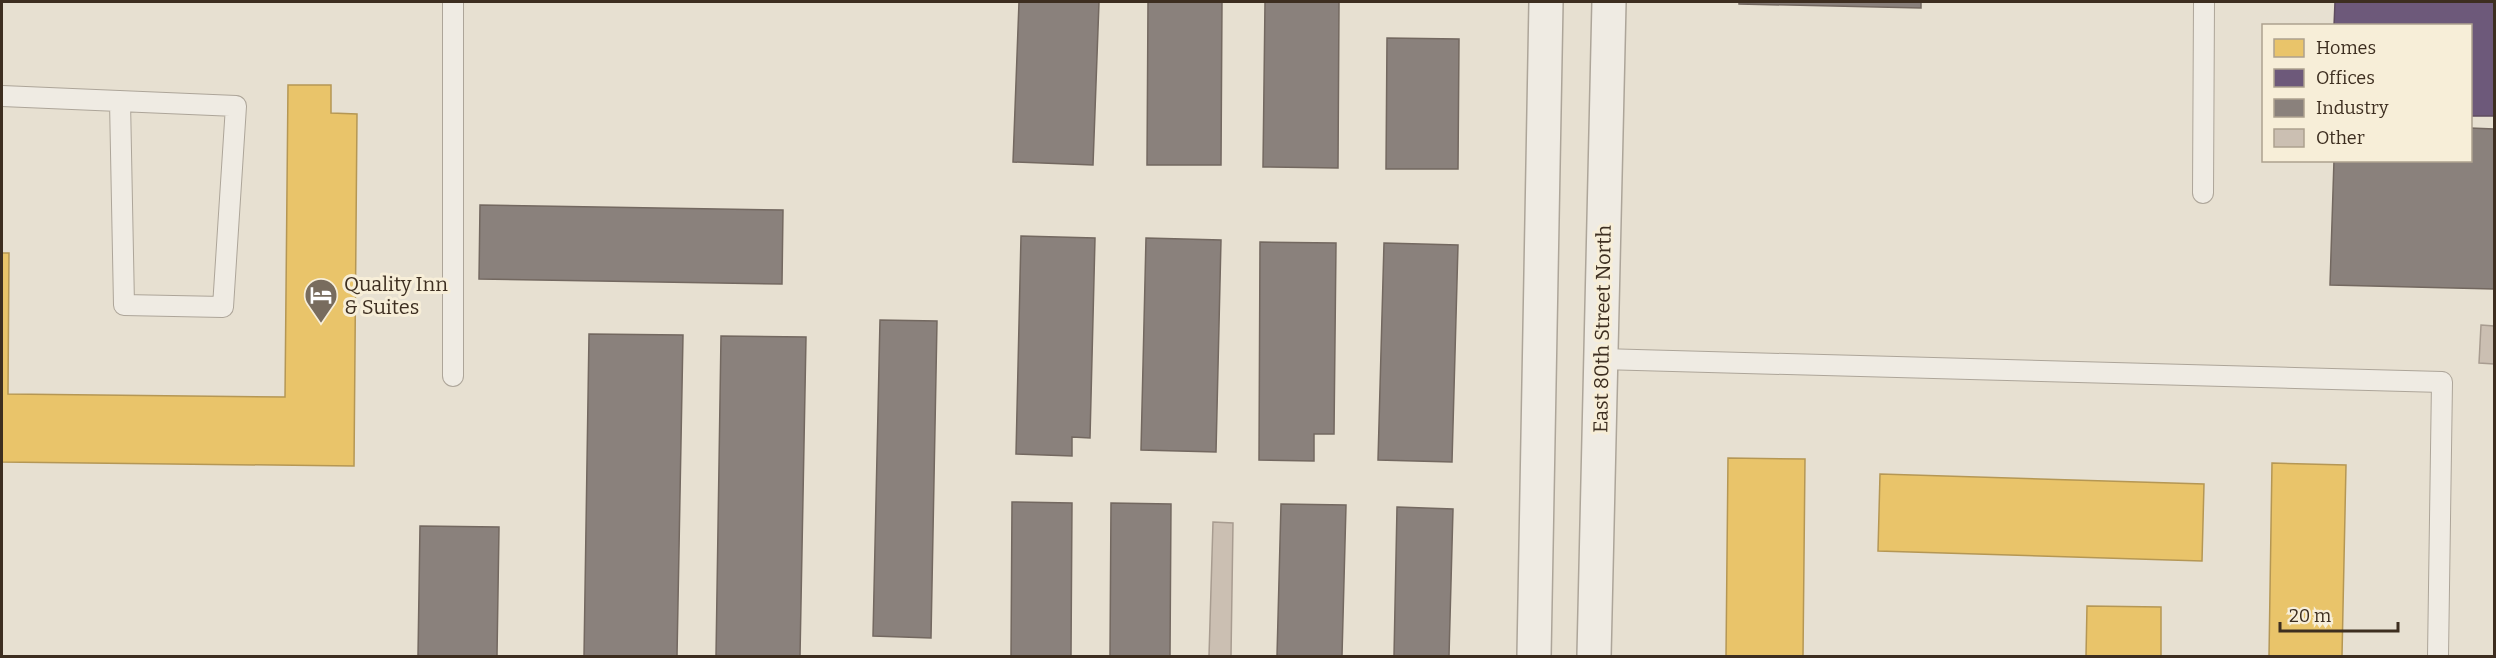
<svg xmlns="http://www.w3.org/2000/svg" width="2496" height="658" font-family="Bitter,serif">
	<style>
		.homes { fill: #e9c46a; stroke: #b59754; stroke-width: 1.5 }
		.offices { fill: #6d597a; stroke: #5f4c5f; stroke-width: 1.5 }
		.industry { fill: #8a817c; stroke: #736860; stroke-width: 1.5 }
		.building { fill: #cbbfb2; stroke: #a89c90; stroke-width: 1.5 }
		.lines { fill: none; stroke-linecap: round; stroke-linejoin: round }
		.service-casing { stroke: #ada599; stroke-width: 22 }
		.minor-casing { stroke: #ada599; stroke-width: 36 }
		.service { stroke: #efebe3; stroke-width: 20 }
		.minor { stroke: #efebe3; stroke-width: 33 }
		.labels { text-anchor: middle; stroke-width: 6; stroke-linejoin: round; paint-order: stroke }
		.poi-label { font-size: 20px; fill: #3d2e20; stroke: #f7eed8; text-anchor: start }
		.street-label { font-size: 20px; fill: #3d2e20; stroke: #f7eed8 }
	</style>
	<rect width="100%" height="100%" fill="#e7e0d1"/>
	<path class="homes" d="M288,85H331V113L357,114L354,466L2,462V253H9L8,394L285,397Z
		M1728,458L1805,459L1803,656H1726Z
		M2272,463L2346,465L2342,656H2269Z
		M1880,474L2204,484L2202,561L1878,551Z
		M2087,606L2161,607V656H2086Z"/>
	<path class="offices" d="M2335,2H2494V116H2470V26H2334Z"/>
	<path class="industry" d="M1019,2H1099L1093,165L1013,162Z
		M1148,2H1222L1221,165H1147Z
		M1265,2H1339L1338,168L1263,167Z
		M1739,2H1921V8L1739,4Z
		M1387,38L1459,39L1458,169H1386Z
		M2470,128L2494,129V289L2330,285L2334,160H2470Z
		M480,205L783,210L782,284L479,279Z
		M1021,236L1095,238L1090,438L1072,437V456L1016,454Z
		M1146,238L1221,240L1216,452L1141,450Z
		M1260,242L1336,243L1334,434H1314V461L1259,460Z
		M1384,243L1458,245L1452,462L1378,460Z
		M880,320L937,321L931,638L873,636Z
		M589,334L683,335L677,656H584Z
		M721,336L806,337L800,656H716Z
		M1012,502L1072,503L1071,656H1011Z
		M1111,503L1171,504L1170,656H1110Z
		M1281,504L1346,505L1342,656H1277Z
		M1397,507L1453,509L1449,656H1394Z
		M420,526L499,527L497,656H418Z"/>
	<path class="building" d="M2481,325L2494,326V364L2479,363Z
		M1213,522L1233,523L1231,656H1209Z"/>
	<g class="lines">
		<g class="service-casing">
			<path id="service" d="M453,2V376
				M2,96L236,106L223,307L124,305L120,101
				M2203,193L2204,2
				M1601,359L2442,382L2438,656"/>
		</g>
		<g class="minor-casing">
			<path id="minor" d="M1534,656L1546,2
				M1594,656L1609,2"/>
		</g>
		<use href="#service" class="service"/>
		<use href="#minor" class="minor"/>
	</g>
	<defs>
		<g id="hotel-pin" transform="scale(1.725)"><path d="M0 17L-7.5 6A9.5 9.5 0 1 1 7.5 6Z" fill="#786c5e" stroke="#f7eed8"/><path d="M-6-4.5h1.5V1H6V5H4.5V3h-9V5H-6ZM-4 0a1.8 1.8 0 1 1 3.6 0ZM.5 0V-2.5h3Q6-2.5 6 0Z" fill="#fff"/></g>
	</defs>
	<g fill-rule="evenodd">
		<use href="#hotel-pin" x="321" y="295"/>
	</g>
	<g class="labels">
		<g class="poi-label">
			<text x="344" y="291">Quality Inn<tspan x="344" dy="23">&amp; Suites</tspan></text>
		</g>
		<g class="street-label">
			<text transform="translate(1602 329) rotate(-89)" y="7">East 80th Street North</text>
		</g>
	</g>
	<rect width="2496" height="658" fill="none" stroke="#3d2e20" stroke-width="6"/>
	<rect x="2262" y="24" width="210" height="138" fill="#f7eed8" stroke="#ada18e" stroke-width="1.5"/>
	<rect x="2274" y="39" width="30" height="18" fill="#e9c46a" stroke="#ada18e" stroke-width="1.5"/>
	<text x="2316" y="54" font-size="18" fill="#3d2e20">Homes</text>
	<rect x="2274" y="69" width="30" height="18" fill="#6d597a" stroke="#ada18e" stroke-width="1.5"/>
	<text x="2316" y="84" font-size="18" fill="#3d2e20">Offices</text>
	<rect x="2274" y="99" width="30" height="18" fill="#8a817c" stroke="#ada18e" stroke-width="1.5"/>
	<text x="2316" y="114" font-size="18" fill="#3d2e20">Industry</text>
	<rect x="2274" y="129" width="30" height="18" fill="#cbbfb2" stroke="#ada18e" stroke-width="1.5"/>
	<text x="2316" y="144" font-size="18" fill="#3d2e20">Other</text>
	<path d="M2280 622v9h118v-9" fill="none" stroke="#3d2e20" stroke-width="3"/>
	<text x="2289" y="622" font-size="18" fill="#3d2e20" stroke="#f7eed8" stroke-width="4.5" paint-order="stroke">20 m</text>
</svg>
